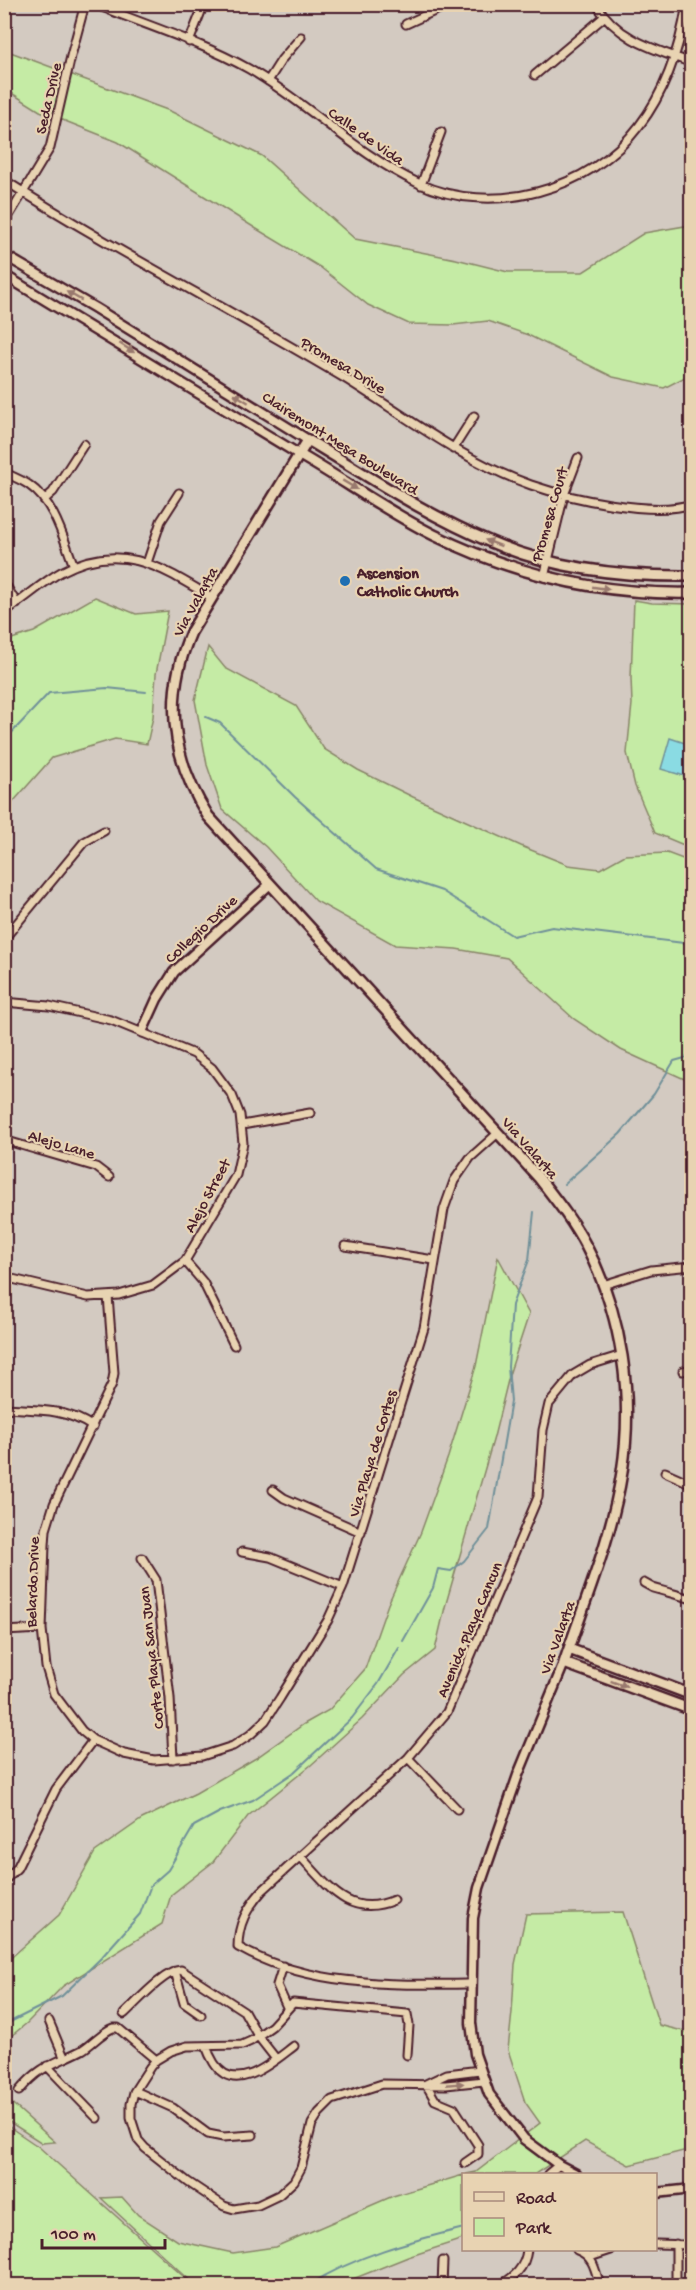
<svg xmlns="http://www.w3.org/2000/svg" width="696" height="2290" font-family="'Gochi Hand',sans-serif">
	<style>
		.green { fill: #c5eba5; stroke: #888568; stroke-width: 1.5 }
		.water { fill: #8adbe3; stroke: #709099; stroke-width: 1.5 }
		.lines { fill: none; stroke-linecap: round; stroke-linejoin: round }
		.stream { stroke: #709099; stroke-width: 2 }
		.minor-casing { stroke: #4a1f2b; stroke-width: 11 }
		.tertiary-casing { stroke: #4a1f2b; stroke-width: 13 }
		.secondary-casing { stroke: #4a1f2b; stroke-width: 14 }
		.minor { stroke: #e8d3b2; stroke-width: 7 }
		.tertiary { stroke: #e8d3b2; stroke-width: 8 }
		.secondary { stroke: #e8d3b2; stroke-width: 9 }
		.oneway { fill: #99796e }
		.poi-dot { fill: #1f6fb2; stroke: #e8d3b2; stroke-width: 2 }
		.labels { text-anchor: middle; stroke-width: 4.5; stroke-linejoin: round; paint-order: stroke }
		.street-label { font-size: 16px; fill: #4a1f2b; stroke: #e8d3b2 }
		.poi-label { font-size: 16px; font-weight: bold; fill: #4a1f2b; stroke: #e8d3b2; text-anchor: start }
	</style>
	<rect width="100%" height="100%" fill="#d3cac1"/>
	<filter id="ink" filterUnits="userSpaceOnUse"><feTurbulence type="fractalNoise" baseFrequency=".0167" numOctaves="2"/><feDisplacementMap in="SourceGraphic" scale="12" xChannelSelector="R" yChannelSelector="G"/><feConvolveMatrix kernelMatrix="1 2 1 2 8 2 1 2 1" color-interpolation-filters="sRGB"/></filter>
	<g filter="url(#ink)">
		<path class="green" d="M5,50L170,111L262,156L355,239L456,259L508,272H583L644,233L691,225V374L664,388L613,377L528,335L488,321L453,325L409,324L368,305L320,267L255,228L118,142L40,111L5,89Z
			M95,597L136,614L168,611L156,674L153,717L147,744L115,739L52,758L5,811V641L34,632Z
			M634,600L652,603L691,604V848L655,833L635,786L627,753L632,704L631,678Z
			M208,647L225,668L296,706L324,749L358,770L413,797L521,846L568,865L600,869L625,855L667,853L691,862V1082L621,1050L574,1019L507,958L456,949L395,945L316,901L266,847L222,809L207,765L195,700Z
			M498,1257L529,1314L510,1372L494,1437L445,1607L435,1650L404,1675L362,1719L311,1765L248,1816L213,1862L171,1895L162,1924L63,1986L27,2023L5,2041V1963L59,1915L95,1852L142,1819L196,1793L256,1758L304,1724L329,1710L365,1669L388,1604L421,1532L448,1457L476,1366Z
			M623,1912L659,2025L691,2033V2149L629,2165L585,2141L535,2174H466L476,2172L540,2123L525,2102L508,2050L512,2012L515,1964L526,1914Z
			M5,2097L55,2142L42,2143L5,2119Z
			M5,2124L39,2147L193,2285H5Z
			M463,2175V2239L408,2257L338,2285H195L101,2198L122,2197L138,2215L178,2241L233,2253L275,2247L393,2196Z"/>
		<path class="water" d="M670,738L691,745V767L688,777L661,769Z"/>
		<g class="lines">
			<path class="stream" d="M206,717L220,723L295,797L376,869L442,891L513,936L552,927L692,944
				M4,741L49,693L107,688L146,692
				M564,1184L620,1134L654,1094L674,1061L692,1056
				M403,1641L433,1588L438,1569L451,1571L464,1561L489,1529L511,1401L508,1367L512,1305L529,1260L534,1212
				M4,2028L12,2021L62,1996L101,1958L140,1914L151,1885L168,1870L194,1826L220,1812L253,1800L293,1773L352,1718L378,1684L399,1648
				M307,2286C357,2255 407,2242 464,2228"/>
			<g class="minor-casing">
				<path id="minor" d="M94,4C146,25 201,42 249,69C308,103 356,154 418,183C492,218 591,190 639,126C666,91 680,47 687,4
					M596,4C618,40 654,49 692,63
					M406,24L450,4
					M189,42L204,4
					M535,75L604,17
					M268,81L282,59L301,37
					M4,180C115,251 233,311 346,379C407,417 463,461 531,485C569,498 653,517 692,504
					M421,185L441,132
					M4,224L50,148L71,56L85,4
					M453,449L474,416
					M4,472C13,477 22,480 29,485C55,503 63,538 74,566
					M44,500L53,492L84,444
					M147,563L161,521L179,493
					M544,577L564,495L578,458
					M4,582L17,604
					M4,612C24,600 41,583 61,572C120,540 161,567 211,597
					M4,939L84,842L104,831
					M4,1002L49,1006L111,1020L194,1054L212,1068L232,1095L240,1115L243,1143L236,1175L185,1261L153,1285L119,1295L88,1297L4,1277
					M242,1125L310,1113
					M4,1140L96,1167L109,1177
					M345,1246L434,1260
					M185,1261L203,1282L234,1345
					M603,1285L651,1270L692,1266
					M108,1296L114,1373L112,1384L54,1504L46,1530L45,1545L42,1629L46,1667L54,1694L82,1731L93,1740L124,1754L154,1760L202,1756L233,1746L250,1735L265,1721L280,1698L328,1620L343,1587L424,1328L444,1209L454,1181L470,1158L498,1133
					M683,1371L692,1369
					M4,1408C37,1410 65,1408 93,1427
					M665,1472L692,1484
					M273,1490L284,1498L361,1532
					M242,1552L270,1557L343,1587
					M142,1558L156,1580L170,1698L173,1759
					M644,1583L653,1588L692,1599
					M4,1631L42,1629
					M408,1758L457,1809
					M300,1856C328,1886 349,1919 394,1900
					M4,1881L17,1868L56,1789L93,1740
					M283,1966L277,1985L287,2007
					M175,1971L184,2003L201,2015
					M471,1984C392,1985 308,1987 238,1947C238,1924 247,1908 262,1891L408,1758L447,1712L538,1497L543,1430L549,1404L573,1375L590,1365L622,1355
					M124,2014C137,2002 164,1971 181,1970L244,2011L258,2036L276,2059
					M49,2021L64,2057
					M206,2046C208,2052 211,2058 214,2063C235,2097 274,2061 294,2046
					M407,2055L409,2025L407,2014L293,2003L272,2026L251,2041L242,2045L187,2046L171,2051L156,2060L150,2067L134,2092L131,2104V2118L138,2140L145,2148L188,2182L224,2206L234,2209L258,2205L279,2195L294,2181L301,2168L312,2124L319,2113L332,2100L382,2084L446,2085L484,2081
					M47,2066L97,2118
					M426,2084L435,2100L454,2108L478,2145V2154L465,2163
					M426,2084L447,2074L480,2070
					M19,2091C42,2064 53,2065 82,2050C92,2044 102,2032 113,2028H118L156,2060
					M135,2091L173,2108L208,2134L223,2137L253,2135
					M548,2174L559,2165
					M656,2244L692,2245
					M676,2244V2286
					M577,2250C594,2256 595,2270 600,2286
					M590,2257L611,2250
					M442,2286L443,2261
					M498,2286C514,2278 525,2268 527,2250"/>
			</g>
			<g class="tertiary-casing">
				<path id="tertiary" d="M4,255L95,308L308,440
					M4,275L300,455
					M142,1032L157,999L174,972L270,884
					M564,1663L518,1775L479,1888L473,1918L471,2023L475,2054L489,2094L524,2139L559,2165L576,2174
					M656,2193L692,2189"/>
			</g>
			<g class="secondary-casing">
				<path id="secondary" d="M300,455C345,481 388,512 434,535C515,575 602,595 692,593
					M692,576C625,577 553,569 491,542C426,515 368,476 308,440L191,632C163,697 171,757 208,816L539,1178C556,1200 573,1221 586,1246C622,1314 634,1396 622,1472C612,1537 585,1601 564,1663L692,1710
					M569,1649L692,1695"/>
			</g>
			<use href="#minor" class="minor"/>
			<use href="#tertiary" class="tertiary"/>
			<use href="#secondary" class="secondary"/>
		</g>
		<defs><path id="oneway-solid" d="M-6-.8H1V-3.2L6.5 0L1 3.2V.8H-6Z" transform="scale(1.5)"/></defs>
		<g class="oneway">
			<use href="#oneway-solid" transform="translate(74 296) rotate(-150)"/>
			<use href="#oneway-solid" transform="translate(127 348) rotate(32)"/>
			<use href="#oneway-solid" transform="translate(241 398) rotate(-148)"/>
			<use href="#oneway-solid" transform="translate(350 485) rotate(31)"/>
			<use href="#oneway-solid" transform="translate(493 543) rotate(-159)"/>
			<use href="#oneway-solid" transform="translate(601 588) rotate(8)"/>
			<use href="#oneway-solid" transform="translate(619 1684) rotate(20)"/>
			<use href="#oneway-solid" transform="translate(455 2084) rotate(-5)"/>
		</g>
	</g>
	<circle class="poi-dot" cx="345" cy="581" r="6"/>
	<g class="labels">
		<g class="street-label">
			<text transform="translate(47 98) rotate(-77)" y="6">Seda Drive</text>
			<text transform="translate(367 135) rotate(35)" y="6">Calle de Vida</text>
			<text transform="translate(344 364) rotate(31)" y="6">Promesa Drive</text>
			<text transform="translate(341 442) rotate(32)" y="6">Clairemont Mesa Boulevard</text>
			<text transform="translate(548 514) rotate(-74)" y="6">Promesa Court</text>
			<text transform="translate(194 601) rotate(-61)" y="6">Via Valarta</text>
			<text transform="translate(200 928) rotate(-43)" y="6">Collegio Drive</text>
			<text transform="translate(62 1143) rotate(17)" y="6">Alejo Lane</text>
			<text transform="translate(531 1147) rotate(49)" y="6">Via Valarta</text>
			<text transform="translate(206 1195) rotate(-62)" y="6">Alejo Street</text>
			<text transform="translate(371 1453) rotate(-73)" y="6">Via Playa de Cortes</text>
			<text transform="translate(31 1582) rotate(-88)" y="6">Belardo Drive</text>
			<text transform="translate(468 1629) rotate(-67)" y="6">Avenida Playa Cancun</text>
			<text transform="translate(556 1637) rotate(-70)" y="6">Via Valarta</text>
			<text transform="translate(150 1658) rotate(-96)" y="6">Corte Playa San Juan</text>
		</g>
		<g class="poi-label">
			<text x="357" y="578">Ascension<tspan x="357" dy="18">Catholic Church</tspan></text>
		</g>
	</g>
	<rect width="696" height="2290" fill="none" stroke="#e8d3b2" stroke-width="24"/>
	<rect x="12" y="12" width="672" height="2266" fill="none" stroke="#4a1f2b" stroke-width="2" filter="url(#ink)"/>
	<rect x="462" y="2173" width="195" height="78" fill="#e8d3b2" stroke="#a98b7c" stroke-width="1.5"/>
	<rect x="474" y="2192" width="30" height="9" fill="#e8d3b2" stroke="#a98b7c" stroke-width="1.5"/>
	<text x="516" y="2203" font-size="18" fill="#4a1f2b">Road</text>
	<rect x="474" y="2218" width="30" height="18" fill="#c5eba5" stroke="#a98b7c" stroke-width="1.5"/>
	<text x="516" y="2233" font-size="18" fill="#4a1f2b">Park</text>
	<path d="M42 2239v9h123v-9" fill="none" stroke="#4a1f2b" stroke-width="3"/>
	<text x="51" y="2239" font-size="18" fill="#4a1f2b" stroke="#e8d3b2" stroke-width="4.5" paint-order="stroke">100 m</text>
</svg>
